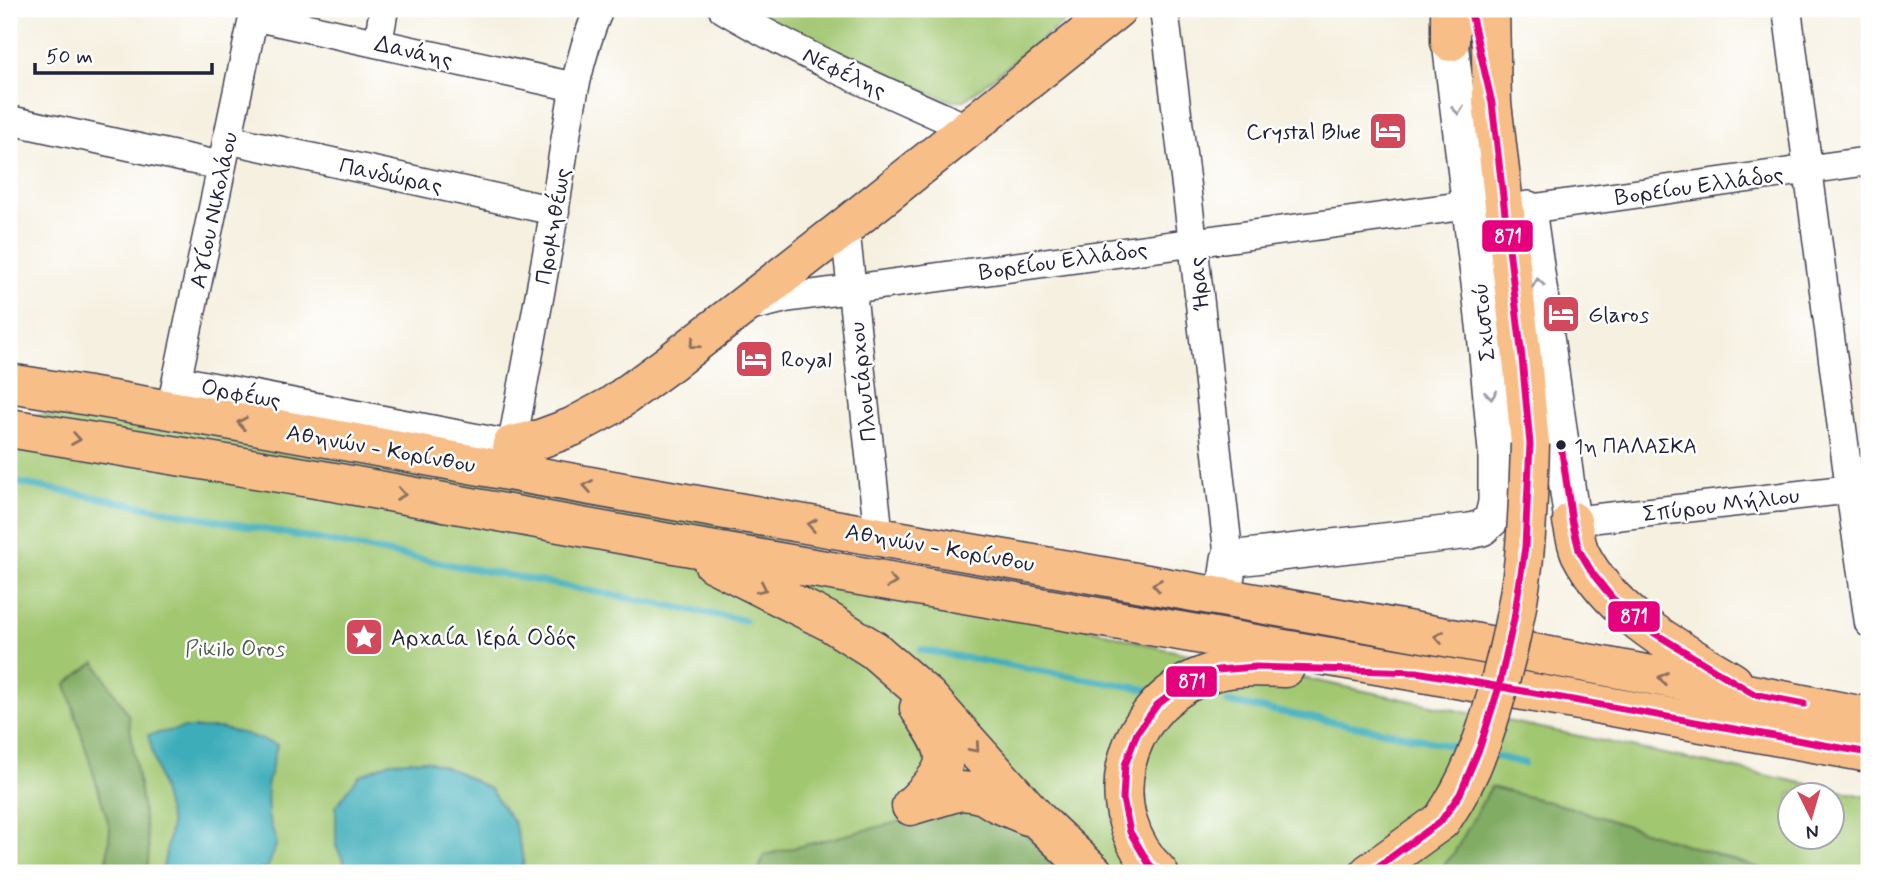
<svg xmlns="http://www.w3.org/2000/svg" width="1878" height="882" font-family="Mynerve,sans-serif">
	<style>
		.green { fill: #a2c771; stroke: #627456; stroke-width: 2; fill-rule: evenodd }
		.forest { fill: #81ac63; stroke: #52674f; stroke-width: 2 }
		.water { fill: #3dadb9; stroke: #30687a; stroke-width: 2 }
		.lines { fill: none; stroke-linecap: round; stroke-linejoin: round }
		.stream { stroke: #3dadb9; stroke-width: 7 }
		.minor-casing { stroke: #424154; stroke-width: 31 }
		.tertiary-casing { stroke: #424154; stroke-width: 38 }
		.primary-casing { stroke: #424154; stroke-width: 41 }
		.trunk-casing { stroke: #424154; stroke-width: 41 }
		.minor { stroke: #fff; stroke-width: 28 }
		.tertiary { stroke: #fff; stroke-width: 35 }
		.primary { stroke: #f7be88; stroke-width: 38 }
		.trunk { stroke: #f7be88; stroke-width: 38 }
		.primary-bridge-casing { stroke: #424154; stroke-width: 41; stroke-linecap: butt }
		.primary-bridge { stroke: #f7be88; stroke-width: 38 }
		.bus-1-casing { stroke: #fff; stroke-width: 12 }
		.bus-1 { stroke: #e5007d; stroke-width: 7 }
		.oneway { stroke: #9c9ca7 }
		.oneway2 { stroke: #8c7062 }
		.bus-dot { fill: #22223b; stroke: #fff; stroke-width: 2.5 }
		.labels { text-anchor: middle; stroke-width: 5; stroke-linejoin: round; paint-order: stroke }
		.bus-label { font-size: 21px; fill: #22223b; stroke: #fff; text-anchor: start }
		.street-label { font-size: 23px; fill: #22223b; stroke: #fff }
		.poi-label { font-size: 23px; fill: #22223b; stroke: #fff; text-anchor: start }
		.park-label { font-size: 23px; fill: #4f5c4e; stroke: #fff }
		.line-badge { stroke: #fff; stroke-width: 2.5 }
		.badge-label { font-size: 19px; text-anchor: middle; font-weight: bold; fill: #fff }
	</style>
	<rect width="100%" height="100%" fill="#fff"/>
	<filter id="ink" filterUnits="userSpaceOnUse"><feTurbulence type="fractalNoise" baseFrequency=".0143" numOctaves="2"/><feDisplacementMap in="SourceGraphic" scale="14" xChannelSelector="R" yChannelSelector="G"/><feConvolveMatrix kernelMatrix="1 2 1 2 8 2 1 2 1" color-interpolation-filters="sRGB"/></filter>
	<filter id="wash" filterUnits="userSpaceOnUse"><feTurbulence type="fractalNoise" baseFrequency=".00686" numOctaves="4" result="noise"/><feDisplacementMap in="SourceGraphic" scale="28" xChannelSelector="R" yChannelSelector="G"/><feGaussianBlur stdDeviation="1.57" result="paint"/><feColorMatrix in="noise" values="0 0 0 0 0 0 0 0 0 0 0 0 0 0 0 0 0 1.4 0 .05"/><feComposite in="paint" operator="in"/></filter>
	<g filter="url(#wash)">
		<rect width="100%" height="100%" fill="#f5f0e0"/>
		<path class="green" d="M749,9H1080L965,100L952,101L890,77Z
			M9,414L361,427L1160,648L1869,797V873H9ZM1790,794H1832V836H1790Z"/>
		<path class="forest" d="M95,662L128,714L149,850L147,873H106L110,828L66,684Z
			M1491,787L1572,808L1774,873H1436L1453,855Z
			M979,802L1020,829L1064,873H758L764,855Z"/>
		<path class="water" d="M184,728H220L245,734L277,745L267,786L268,816L277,843L268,867L248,873H162L171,825L148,735Z
			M425,760L458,772L490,789L514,823L524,861L520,873H350L336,846V806L359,776L390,762Z"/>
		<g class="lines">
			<path class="stream" d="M9,481L744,620
				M921,650L1150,690
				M1227,702L1408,736L1467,750
				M1489,755L1524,763"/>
		</g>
	</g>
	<g filter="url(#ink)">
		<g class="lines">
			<g class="minor-casing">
				<path id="minor" d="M723,9C801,55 886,92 969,129
					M1164,9L1193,242L1229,559
					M1787,9L1850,489L1869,623
					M253,16L575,87
					M378,43L384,9
					M9,120L222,166
					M227,139L555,211
					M1528,209L1869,161
					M845,227L879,537
					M749,307L786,298L851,289L1470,205
					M177,380L512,445C526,366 542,287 555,207C566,141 572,71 599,9
					M173,398L255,9
					M1572,521L1869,487"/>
			</g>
			<g class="tertiary-casing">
				<path id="tertiary" d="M1528,209L1572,521
					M1224,597L1229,559L1470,531L1482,528L1492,519L1496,503V451L1485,333L1450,42"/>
			</g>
			<g class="primary-casing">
				<path id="primary" d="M1490,9L1492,103L1522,358L1530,444
					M1450,42V9
					M512,445L540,439L572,427L611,406L670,363L845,227L1117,9
					M874,650L927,696L1038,820L1094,873
					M913,805L960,791L972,792L984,795L997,803L1028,816
					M911,806C954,765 953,757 919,708"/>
			</g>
			<g class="trunk-casing">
				<path id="trunk" d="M9,383C218,416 427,457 635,494C1047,567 1459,636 1869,717
					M9,428L334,482L680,545L1417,672L1869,753
					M1572,521C1574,531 1576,543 1580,553C1611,614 1676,648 1733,682
					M713,563L828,621L874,650
					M1159,873C1096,812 1121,710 1200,677C1227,665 1256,667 1285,668
					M1369,873L1441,821"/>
			</g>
			<use href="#minor" class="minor"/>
			<use href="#tertiary" class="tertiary"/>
			<use href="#primary" class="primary"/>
			<use href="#trunk" class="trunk"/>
			<g class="primary-bridge-casing">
				<path id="primary-bridge" d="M1444,817C1477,769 1492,714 1506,658C1515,621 1522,584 1525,546C1528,513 1529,478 1530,444"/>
			</g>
			<use href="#primary-bridge" class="primary-bridge"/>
			<g class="bus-1-casing">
				<path id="bus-1" d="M1561,445L1572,521L1579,550L1593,574L1612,598L1651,631L1754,694L1804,704
					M1159,873L1149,864L1130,832L1123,799L1125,765L1137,733L1157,705L1182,686L1217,670L1256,667L1417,672L1869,753
					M1369,873L1441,821L1460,794L1480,747L1499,687L1514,619L1525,547L1530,444L1522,358L1492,103L1470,9"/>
			</g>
			<use href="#bus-1" class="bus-1"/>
		</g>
		<defs><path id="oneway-chevron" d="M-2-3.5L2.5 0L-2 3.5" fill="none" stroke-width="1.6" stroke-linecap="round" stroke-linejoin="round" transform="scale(1.75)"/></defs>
		<g class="oneway">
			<use href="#oneway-chevron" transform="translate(1458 110) rotate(83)"/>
			<use href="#oneway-chevron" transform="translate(1538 283) rotate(-98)"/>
			<use href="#oneway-chevron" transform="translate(1491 395) rotate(84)"/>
		</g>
		<g class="oneway2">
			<use href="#oneway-chevron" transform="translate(694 344) rotate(142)"/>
			<use href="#oneway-chevron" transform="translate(242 423) rotate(-170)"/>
			<use href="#oneway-chevron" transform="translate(76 439) rotate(10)"/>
			<use href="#oneway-chevron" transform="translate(588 486) rotate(-170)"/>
			<use href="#oneway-chevron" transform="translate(401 494) rotate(10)"/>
			<use href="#oneway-chevron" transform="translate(812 525) rotate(-170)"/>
			<use href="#oneway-chevron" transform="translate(892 582) rotate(10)"/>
			<use href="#oneway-chevron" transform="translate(1157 585) rotate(-170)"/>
			<use href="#oneway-chevron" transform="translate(762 588) rotate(25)"/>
			<use href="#oneway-chevron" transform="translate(1439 637) rotate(-170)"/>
			<use href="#oneway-chevron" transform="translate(1663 678) rotate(-170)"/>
			<use href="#oneway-chevron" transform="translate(975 748) rotate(49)"/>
		</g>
	</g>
	<defs>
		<g id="hotel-square" transform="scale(2.0125)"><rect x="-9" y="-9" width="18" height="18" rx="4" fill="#d1495b" stroke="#fff"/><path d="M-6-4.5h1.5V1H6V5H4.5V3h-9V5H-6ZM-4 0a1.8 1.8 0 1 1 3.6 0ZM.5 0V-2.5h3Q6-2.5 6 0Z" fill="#fff"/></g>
		<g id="sight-square" transform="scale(2.0125)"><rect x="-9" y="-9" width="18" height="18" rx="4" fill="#d1495b" stroke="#fff"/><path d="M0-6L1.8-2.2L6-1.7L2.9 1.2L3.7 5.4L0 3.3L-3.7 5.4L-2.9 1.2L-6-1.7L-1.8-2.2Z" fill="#fff"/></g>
	</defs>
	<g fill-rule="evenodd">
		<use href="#hotel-square" x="1388" y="131"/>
		<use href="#hotel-square" x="1561" y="314"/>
		<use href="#hotel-square" x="754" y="359"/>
		<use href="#sight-square" x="364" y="637"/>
	</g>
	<circle class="bus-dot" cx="1561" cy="445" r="6"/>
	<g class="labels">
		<g class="bus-label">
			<text x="1574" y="453">1η ΠΑΛΑΣΚΑ</text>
		</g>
		<g class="street-label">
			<text transform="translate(414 51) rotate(13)" y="8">Δανάης</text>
			<text transform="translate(845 72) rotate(26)" y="8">Νεφέλης</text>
			<text transform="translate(391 175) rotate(12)" y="8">Πανδώρας</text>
			<text transform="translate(1699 185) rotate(-8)" y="8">Βορείου Ελλάδος</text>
			<text transform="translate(213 210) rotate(-78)" y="8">Αγίου Νικολάου</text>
			<text transform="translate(552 226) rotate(-80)" y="8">Προμηθέως</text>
			<text transform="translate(1063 260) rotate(-8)" y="8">Βορείου Ελλάδος</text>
			<text transform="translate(1198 284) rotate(-96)" y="8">Ήρας</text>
			<text transform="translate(1483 322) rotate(-96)" y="8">Σχιστού</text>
			<text transform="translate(862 382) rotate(-96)" y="8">Πλουτάρχου</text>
			<text transform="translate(241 393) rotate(11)" y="8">Ορφέως</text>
			<text transform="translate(381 448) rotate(10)" y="8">Αθηνών - Κορίνθου</text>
			<text transform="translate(1721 504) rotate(-7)" y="8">Σπύρου Μήλιου</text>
			<text transform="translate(940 547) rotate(10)" y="8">Αθηνών - Κορίνθου</text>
		</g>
		<g class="poi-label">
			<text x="1361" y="139" text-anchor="end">Crystal Blue</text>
			<text x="1588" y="322">Glaros</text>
			<text x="781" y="367">Royal</text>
			<text x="391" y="645">Αρχαία Ιερά Οδός</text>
		</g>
		<g class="park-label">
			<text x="235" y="656">Pikilo Oros</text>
		</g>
	</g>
	<g class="line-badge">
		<rect x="1481" y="219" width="53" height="34" rx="7" fill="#e5007d"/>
		<rect x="1607" y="600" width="54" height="33" rx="7" fill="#e5007d"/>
		<rect x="1165" y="665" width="53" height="33" rx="7" fill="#e5007d"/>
	</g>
	<g class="badge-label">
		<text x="1508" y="243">871</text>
		<text x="1634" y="623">871</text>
		<text x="1192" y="688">871</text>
	</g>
	<rect width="1878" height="882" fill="none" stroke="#fff" stroke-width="35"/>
	<g transform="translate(1811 816) rotate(175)"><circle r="33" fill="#ffffff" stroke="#a7a7b1" stroke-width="2"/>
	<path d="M0-5L12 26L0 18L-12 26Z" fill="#d1495b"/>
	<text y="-10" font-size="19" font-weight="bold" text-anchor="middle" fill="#22223b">N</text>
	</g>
	<path d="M35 63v10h177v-10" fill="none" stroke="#22223b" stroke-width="3.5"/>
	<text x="46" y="63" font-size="21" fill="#22223b" stroke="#ffffff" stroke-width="5" paint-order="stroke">50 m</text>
</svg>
